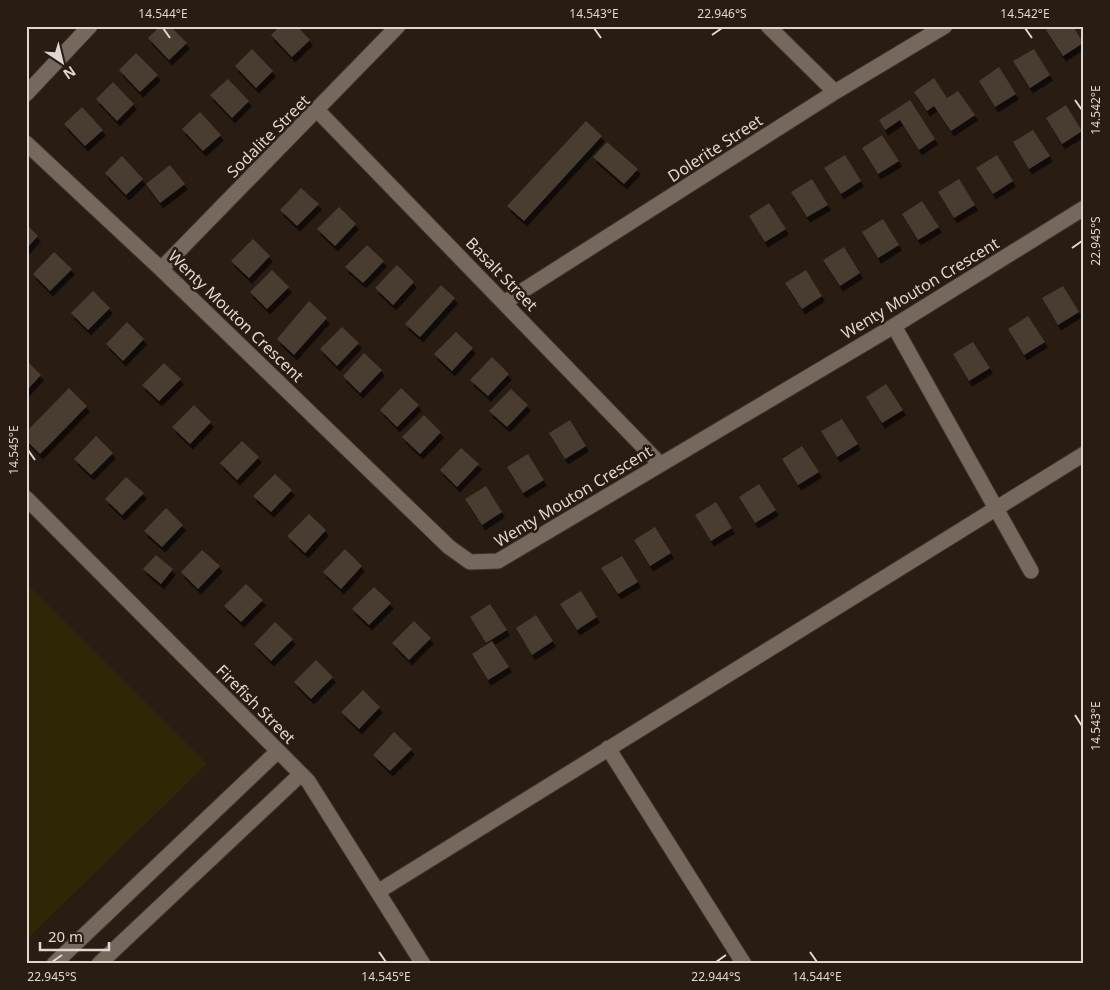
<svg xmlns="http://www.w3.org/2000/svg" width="1110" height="990" font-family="'Noto Sans',sans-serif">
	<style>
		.sand { fill: #2e2605 }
		.building { fill: #493c32; filter: url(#shadow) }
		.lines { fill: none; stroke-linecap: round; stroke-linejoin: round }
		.minor-casing { stroke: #3e3530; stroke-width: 17 }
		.minor { stroke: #76685d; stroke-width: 15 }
		.ticks { fill: none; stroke: #dfd7d1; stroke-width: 2 }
		.labels { text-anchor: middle; stroke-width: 5; stroke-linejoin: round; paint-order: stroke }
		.street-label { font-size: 16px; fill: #dfd7d1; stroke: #281c13 }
		.neatline { fill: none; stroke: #dfd7d1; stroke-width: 2 }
		.ticks-label { font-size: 12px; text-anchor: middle; fill: #dfd7d1 }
	</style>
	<defs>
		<filter id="shadow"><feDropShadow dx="3" dy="5.5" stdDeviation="0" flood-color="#0009"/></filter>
	</defs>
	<rect width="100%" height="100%" fill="#281c13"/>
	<path class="sand" d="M26,583L207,764L26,940Z"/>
	<path class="building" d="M160,26H170L187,43L169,60L148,38Z
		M280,26H297L310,40L292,57L271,35Z
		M1052,26H1073L1083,43L1063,56L1046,30Z
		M252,49L273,71L256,88L235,66Z
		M1034,49L1050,75L1030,88L1013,61Z
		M136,53L158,75L140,92L119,70Z
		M999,67L1016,94L995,107L979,81Z
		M934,78L947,98L958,91L975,115L951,131L934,106L927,111L914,92Z
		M228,79L249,101L232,118L210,95Z
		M113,82L134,104L117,121L96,99Z
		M910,100L935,139L919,150L900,120L885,130L879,120Z
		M1066,105L1082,131L1062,144L1046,118Z
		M82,107L103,130L85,146L64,124Z
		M200,112L221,135L203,151L182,129Z
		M586,121L602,136L524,221L507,206Z
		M1033,130L1050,156L1029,169L1013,142Z
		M882,135L899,161L878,174L862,148Z
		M607,142L638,169L624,184L593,157Z
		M845,155L861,181L841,194L824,168Z
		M997,155L1013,181L993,194L976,168Z
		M122,156L143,179L126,195L105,173Z
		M170,165L185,184L160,203L146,184Z
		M812,179L828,205L807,217L791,192Z
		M959,179L975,205L954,218L938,192Z
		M301,188L319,204L297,226L280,210Z
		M922,201L939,227L918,240L902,214Z
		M769,203L786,229L765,242L749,216Z
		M339,207L356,224L335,246L317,229Z
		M883,219L899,245L878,258L862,232Z
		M26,224L38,236L26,249Z
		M253,239L270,256L249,278L231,261Z
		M367,245L384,261L363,283L345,267Z
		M844,247L860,273L840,286L823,260Z
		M54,252L72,269L50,291L33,274Z
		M397,265L414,282L393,305L375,288Z
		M272,270L289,287L267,309L250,292Z
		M806,270L822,296L802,309L785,283Z
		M441,285L455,298L420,337L405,324Z
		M1063,286L1079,312L1058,325L1042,298Z
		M93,291L110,308L88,330L71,313Z
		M309,301L327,318L294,355L277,339Z
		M1028,316L1045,342L1024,355L1008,329Z
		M127,322L144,339L123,361L106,344Z
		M342,327L359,343L337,366L320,349Z
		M456,332L473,348L452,371L434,354Z
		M973,342L990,368L969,381L953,354Z
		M364,353L382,370L360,393L343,376Z
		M492,357L509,374L488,396L470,380Z
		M26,360L41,375L26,391Z
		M164,363L181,379L159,401L142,385Z
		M886,384L903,410L882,423L866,397Z
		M69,388L87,406L40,454L26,440V432Z
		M401,388L419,405L397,427L380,410Z
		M511,389L528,405L507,427L489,411Z
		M194,405L211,422L190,444L172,427Z
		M424,415L441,432L420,454L402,437Z
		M842,419L858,444L837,457L821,431Z
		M570,420L586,446L565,459L549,433Z
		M96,436L113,453L91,475L74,459Z
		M242,441L259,457L237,480L220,463Z
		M802,446L819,472L798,485L782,459Z
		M461,448L479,464L457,487L440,470Z
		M528,454L544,480L523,493L507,467Z
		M275,474L292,490L271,512L253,496Z
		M126,477L144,493L122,515L105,499Z
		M759,484L776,510L755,523L739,497Z
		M486,486L502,512L482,525L465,499Z
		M716,502L732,528L711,541L695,515Z
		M166,508L183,525L162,547L144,531Z
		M309,514L326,530L305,553L287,536Z
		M655,527L671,553L650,566L634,540Z
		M345,549L362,566L341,589L323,572Z
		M202,550L220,566L198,589L181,572Z
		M156,555L173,569L161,584L143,569Z
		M622,556L638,582L618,594L601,568Z
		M246,584L263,600L241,622L224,606Z
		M374,587L391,603L369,625L352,609Z
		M581,591L597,617L577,630L560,604Z
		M490,604L507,630L486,643L470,617Z
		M536,615L553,641L532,655L516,628Z
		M414,621L431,638L409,660L392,643Z
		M275,622L293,639L271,661L254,644Z
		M492,641L509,667L488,680L472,654Z
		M316,660L333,677L311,699L294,682Z
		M363,690L380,707L359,729L341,712Z
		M394,732L412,749L390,771L373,755Z"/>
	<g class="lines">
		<g class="minor-casing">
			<path id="minor" d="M768,26L835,92
				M26,94L90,26
				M317,110L660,464
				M26,143L161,269L449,547L470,562L498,561L894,326L1084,208
				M161,269L398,26
				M505,302L835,92L945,26
				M894,326L1031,571
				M26,498L308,781L423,964
				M608,748L744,964
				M379,891L1084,454
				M54,964L278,751
				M99,964L301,774"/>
		</g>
		<use href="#minor" class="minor"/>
	</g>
	<path class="ticks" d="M163,28L170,38M594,28L601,38M1025,28L1032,38M712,35L722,28M1075,100L1082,110M1072,248L1082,241M28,450L35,460M1075,715L1082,726M379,952L386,962M810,952L817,962M52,962L62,955M716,962L726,955"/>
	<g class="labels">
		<g class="street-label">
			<text transform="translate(268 136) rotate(-45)" y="6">Sodalite Street</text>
			<text transform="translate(715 148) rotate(-33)" y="6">Dolerite Street</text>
			<text transform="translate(502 274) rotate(46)" y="6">Basalt Street</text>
			<text transform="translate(920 288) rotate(-31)" y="6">Wenty Mouton Crescent</text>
			<text transform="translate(236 316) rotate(44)" y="6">Wenty Mouton Crescent</text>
			<text transform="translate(573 496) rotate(-31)" y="6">Wenty Mouton Crescent</text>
			<text transform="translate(256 704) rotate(45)" y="6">Firefish Street</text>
		</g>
	</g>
	<rect width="1110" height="990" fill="none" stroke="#281c13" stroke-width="55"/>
	<g transform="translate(62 62) rotate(145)" stroke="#281c13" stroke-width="4" paint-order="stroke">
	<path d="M0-4L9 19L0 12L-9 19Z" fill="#dfd7d1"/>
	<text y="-8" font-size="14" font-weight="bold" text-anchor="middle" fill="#dfd7d1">N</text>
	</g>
	<path d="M40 942v8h69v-8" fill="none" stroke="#dfd7d1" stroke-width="2.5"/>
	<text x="48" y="942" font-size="15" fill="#dfd7d1" stroke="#281c13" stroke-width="4" paint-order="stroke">20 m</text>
	<rect x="28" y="28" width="1054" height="934" class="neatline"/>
	<g class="ticks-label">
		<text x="163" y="18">14.544°E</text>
		<text x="594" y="18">14.543°E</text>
		<text x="722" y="18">22.946°S</text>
		<text x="1025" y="18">14.542°E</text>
		<text transform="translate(1096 110) rotate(-90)" y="4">14.542°E</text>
		<text transform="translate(1096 241) rotate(-90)" y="4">22.945°S</text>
		<text transform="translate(14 450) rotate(-90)" y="4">14.545°E</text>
		<text transform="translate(1096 726) rotate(-90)" y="4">14.543°E</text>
		<text x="52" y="981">22.945°S</text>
		<text x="386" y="981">14.545°E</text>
		<text x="716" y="981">22.944°S</text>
		<text x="817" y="981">14.544°E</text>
	</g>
</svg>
